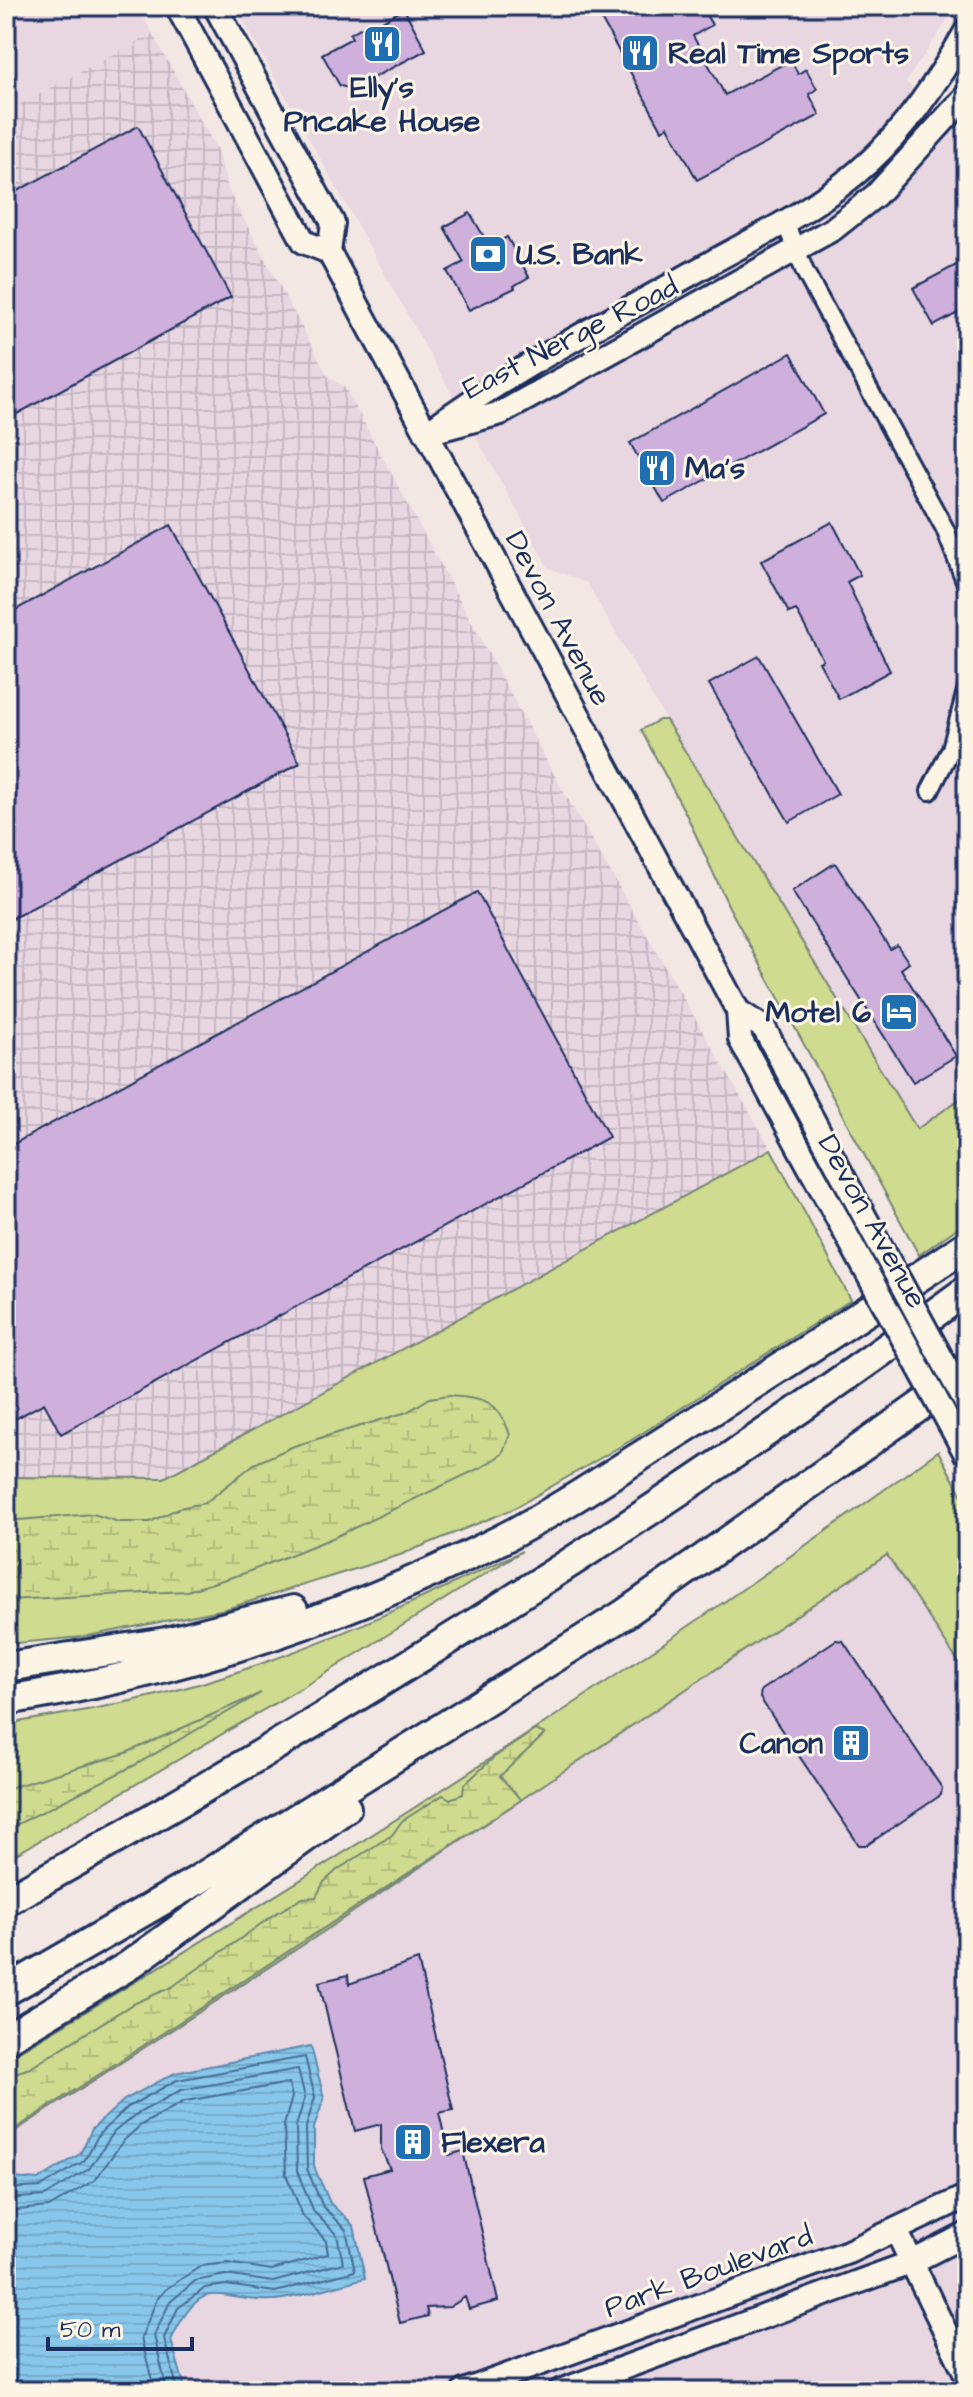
<svg xmlns="http://www.w3.org/2000/svg" width="973" height="2397" font-family="'Architects Daughter',sans-serif">
	<style>
		.built { fill: #e8d6e1 }
		.industrial { fill: url(#industrial-grid) }
		.grass { fill: #cfdb8e; stroke: #758576; stroke-width: 2 }
		.wetland { fill: url(#wetland-marsh); stroke: #758576; stroke-width: 2 }
		.water { fill: url(#water-rules); stroke: #5c8ab1; stroke-width: 2 }
		.lines { fill: none; stroke-linecap: round; stroke-linejoin: round }
		.shore { stroke: #476c96; stroke-width: 2 }
		.building { fill: #cfb0dc; stroke: #1b2f5e; stroke-width: 2 }
		.street-casing { stroke: #1b2f5e; stroke-width: 22 }
		.secondary-casing { stroke: #1b2f5e; stroke-width: 28 }
		.highway-casing { stroke: #1b2f5e; stroke-width: 34 }
		.street { stroke: #fcf5e5; stroke-width: 16 }
		.secondary { stroke: #fcf5e5; stroke-width: 22 }
		.highway { stroke: #fcf5e5; stroke-width: 28 }
		.secondary-bridge-casing { stroke: #1b2f5e; stroke-width: 28; stroke-linecap: butt }
		.secondary-bridge { stroke: #fcf5e5; stroke-width: 22 }
		.labels { text-anchor: middle; stroke-width: 6; stroke-linejoin: round; paint-order: stroke }
		.poi-label { font-size: 30px; font-weight: bold; fill: #1b2f5e; stroke: #fcf5e5; text-anchor: start }
		.street-label { font-size: 30px; fill: #1b2f5e; stroke: #fcf5e5 }
	</style>
	<defs>
		<pattern id="industrial-grid" width="8" height="8" patternUnits="userSpaceOnUse" patternTransform="scale(2)"><rect width="8" height="8" fill="#e8d6e1"/><path d="M0 4h8M4 0v8" fill="none" stroke="#c6b8c3"/></pattern>
		<pattern id="wetland-marsh" width="20" height="14" patternUnits="userSpaceOnUse" patternTransform="scale(2)"><rect width="20" height="14" fill="#cfdb8e"/><path d="M1 5h8M5 5V1M11 12h8M15 12V8" fill="none" stroke="#b1bc7d"/></pattern>
		<pattern id="water-rules" width="6" height="5" patternUnits="userSpaceOnUse" patternTransform="scale(2)"><rect width="6" height="5" fill="#88c7e9"/><path d="M0 2.5h6" fill="none" stroke="#75abca"/></pattern>
	</defs>
	<rect width="100%" height="100%" fill="#f3e7e3"/>
	<filter id="ink" filterUnits="userSpaceOnUse"><feTurbulence type="fractalNoise" baseFrequency=".0125" numOctaves="2"/><feDisplacementMap in="SourceGraphic" scale="16" xChannelSelector="R" yChannelSelector="G"/><feConvolveMatrix kernelMatrix="1 2 1 2 8 2 1 2 1" color-interpolation-filters="sRGB"/></filter>
	<g filter="url(#ink)">
		<path class="built" d="M6,6H138L152,33L6,112Z
			M235,6H957L906,82L967,140V1094L917,1130L666,720L587,583L549,568Z
			M888,1554L967,1675V2391H6V2137L323,1932Z"/>
		<path class="industrial" d="M152,33L216,148L229,192L328,376L345,388L558,782L771,1149L164,1478L6,1477V112Z"/>
		<path class="grass" d="M659,720H666L917,1129L967,1094V1221L919,1255L729,907L687,816L641,730Z
			M771,1149L851,1300L633,1439L511,1510L400,1555L226,1609L83,1637L6,1644V1477L164,1478Z
			M938,1451L967,1505V1675L887,1555L323,1932L6,2137V2059C326,1870 637,1669 938,1451Z
			M522,1551L320,1677L6,1860V1724C72,1713 138,1702 202,1683C313,1650 418,1601 522,1551Z"/>
		<path class="wetland" d="M449,1395C484,1398 498,1399 510,1435L502,1454L482,1467L335,1537L245,1573L187,1591L6,1600V1521L93,1514L119,1522H150L179,1508L205,1503L254,1464L294,1446L407,1412L430,1398Z
			M261,1693L135,1765L6,1830V1789L126,1753Z
			M535,1730L545,1734L500,1776L521,1800L6,2135V2076L30,2068L131,2005L172,1987L278,1912L303,1898L316,1897L324,1882L337,1870L392,1835L402,1821L443,1795L450,1799L463,1794L464,1785L493,1758Z"/>
		<path class="water" d="M311,2046L324,2098L314,2128V2167L330,2203L354,2226L365,2278C340,2284 296,2299 273,2300C217,2303 204,2270 171,2340L186,2391H6V2182L14,2178L38,2180L80,2154L92,2129L124,2100L175,2073Z"/>
		<g class="lines">
			<path class="shore" d="M6,2189L41,2187L84,2161L99,2134L128,2107L177,2080L305,2057L315,2097L306,2127L307,2169L323,2207L346,2230L355,2271L275,2292L226,2285L205,2288L178,2308L164,2338L178,2391
				M6,2199L45,2196L89,2169L114,2132L135,2115L181,2090L298,2069L305,2097L296,2126L297,2171L314,2212L337,2235L343,2263L273,2282L225,2275L195,2281L170,2302L154,2335L167,2391
				M6,2211L49,2207L95,2180L123,2141L141,2125L185,2101L289,2083L292,2097L284,2125L286,2174L303,2216L326,2241L328,2254L272,2270L228,2263L201,2266L166,2289L157,2299L141,2338L155,2391"/>
		</g>
		<path class="building" d="M594,6H701L712,25L693,36L725,95L791,60L798,74L806,69L817,89L809,94L820,115L697,180L668,126L662,130Z
			M404,9L426,50L352,89L340,86L322,54L352,38L350,34L362,27L364,31Z
			M138,126L231,297L6,420V197Z
			M470,213L490,247L507,237L529,277L514,286L515,288L469,310L447,271L464,262L444,227Z
			M958,264L967,281V308L934,326L913,288Z
			M791,353L824,414L664,503L630,443Z
			M832,522L860,575L847,582L890,671L839,699L819,662L823,660L796,610L789,613L761,561Z
			M171,525L300,763L6,922V615Z
			M759,656L838,794L789,822L709,684Z
			M835,863L890,949L897,945L909,963L901,969L956,1056L913,1082L792,891Z
			M477,892L609,1137L61,1434L44,1403L6,1424V1148Z
			M836,1640L843,1641L942,1788L941,1795L867,1845H859L760,1698L761,1690Z
			M418,1960L453,2110L439,2113L449,2155L463,2151L498,2301L469,2309L465,2297L450,2307L426,2308L428,2316L400,2323L364,2176L390,2169L381,2149V2124L355,2131L319,1982L348,1975L349,1984Z"/>
		<g class="lines">
			<g class="street-casing">
				<path id="street" d="M785,222L805,272L945,529L967,586
					M930,791L951,749L967,687"/>
			</g>
			<g class="secondary-casing">
				<path id="secondary" d="M177,6L304,242L329,252
					M215,6L333,223L329,252L738,1011L740,1039L840,1223
					M435,431L501,413L833,229L876,195L967,95
					M426,433C515,367 616,317 712,262C767,232 824,204 870,161C909,125 941,76 967,30
					M738,1011L764,1028L860,1208
					M897,2232L967,2376
					M464,2391L848,2252L967,2196
					M560,2391L910,2263L967,2234"/>
			</g>
			<g class="highway-casing">
				<path id="highway" d="M6,1667L166,1642L293,1610
					M6,1700C178,1674 344,1618 500,1540C559,1510 615,1472 672,1436C771,1374 869,1310 967,1245
					M6,1901C336,1717 662,1513 967,1290
					M6,1991L196,1881L623,1615L967,1373
					M6,2039L128,1966L346,1808"/>
			</g>
			<use href="#street" class="street"/>
			<use href="#secondary" class="secondary"/>
			<use href="#highway" class="highway"/>
			<g class="secondary-bridge-casing">
				<path id="secondary-bridge" d="M860,1208L967,1405
					M840,1223L967,1456"/>
			</g>
			<use href="#secondary-bridge" class="secondary-bridge"/>
		</g>
	</g>
	<defs>
		<g id="restaurant-square" transform="scale(2)"><rect x="-9" y="-9" width="18" height="18" rx="4" fill="#1f6fb2" stroke="#fcf5e5"/><path d="M-5-6h1v4h1v-4h1v4h1v-4h1v5L-1.5 .5V6h-2V.5L-5-1ZM5-6V6H3V1.5H1.5Q1.5-4 5-6Z" fill="#fff"/></g>
		<g id="bank-square" transform="scale(2)"><rect x="-9" y="-9" width="18" height="18" rx="4" fill="#1f6fb2" stroke="#fcf5e5"/><path d="M-6-4H6V4H-6ZM0-2.3a2.3 2.3 0 1 0 0 4.6a2.3 2.3 0 1 0 0-4.6Z" fill="#fff"/></g>
		<g id="hotel-square" transform="scale(2)"><rect x="-9" y="-9" width="18" height="18" rx="4" fill="#1f6fb2" stroke="#fcf5e5"/><path d="M-6-4.5h1.5V1H6V5H4.5V3h-9V5H-6ZM-4 0a1.8 1.8 0 1 1 3.6 0ZM.5 0V-2.5h3Q6-2.5 6 0Z" fill="#fff"/></g>
		<g id="building-square" transform="scale(2)"><rect x="-9" y="-9" width="18" height="18" rx="4" fill="#1f6fb2" stroke="#fcf5e5"/><path d="M-4-6H4V6H1V3H-1V6H-4ZM-2.5-4.3h1.7v1.8h-1.7ZM.8-4.3h1.7v1.8H.8ZM-2.5-1h1.7V.8h-1.7ZM.8-1h1.7V.8H.8Z" fill="#fff"/></g>
	</defs>
	<g fill-rule="evenodd">
		<use href="#restaurant-square" x="382" y="44"/>
		<use href="#restaurant-square" x="640" y="53"/>
		<use href="#bank-square" x="488" y="254"/>
		<use href="#restaurant-square" x="657" y="468"/>
		<use href="#hotel-square" x="899" y="1012"/>
		<use href="#building-square" x="851" y="1743"/>
		<use href="#building-square" x="413" y="2142"/>
	</g>
	<g class="labels">
		<g class="poi-label">
			<text x="668" y="63">Real Time Sports</text>
			<text x="382" y="97" text-anchor="middle">Elly's<tspan x="382" dy="34">Pncake House</tspan></text>
			<text x="516" y="264">U.S. Bank</text>
			<text x="685" y="478">Ma's</text>
			<text x="871" y="1022" text-anchor="end">Motel 6</text>
			<text x="823" y="1753" text-anchor="end">Canon</text>
			<text x="441" y="2152">Flexera</text>
		</g>
		<g class="street-label">
			<text transform="translate(570 337) rotate(-27)" y="10">East Nerge Road</text>
			<text transform="translate(559 618) rotate(62)" y="10">Devon Avenue</text>
			<text transform="translate(873 1221) rotate(61)" y="10">Devon Avenue</text>
			<text transform="translate(708 2271) rotate(-20)" y="10">Park Boulevard</text>
		</g>
	</g>
	<rect width="973" height="2397" fill="none" stroke="#fcf5e5" stroke-width="32"/>
	<rect x="16" y="16" width="941" height="2365" fill="none" stroke="#1b2f5e" stroke-width="3" filter="url(#ink)"/>
	<path d="M48 2337v12h144v-12" fill="none" stroke="#1b2f5e" stroke-width="4"/>
	<text x="60" y="2337" font-size="24" fill="#1b2f5e" stroke="#fcf5e5" stroke-width="6" paint-order="stroke">50 m</text>
</svg>
